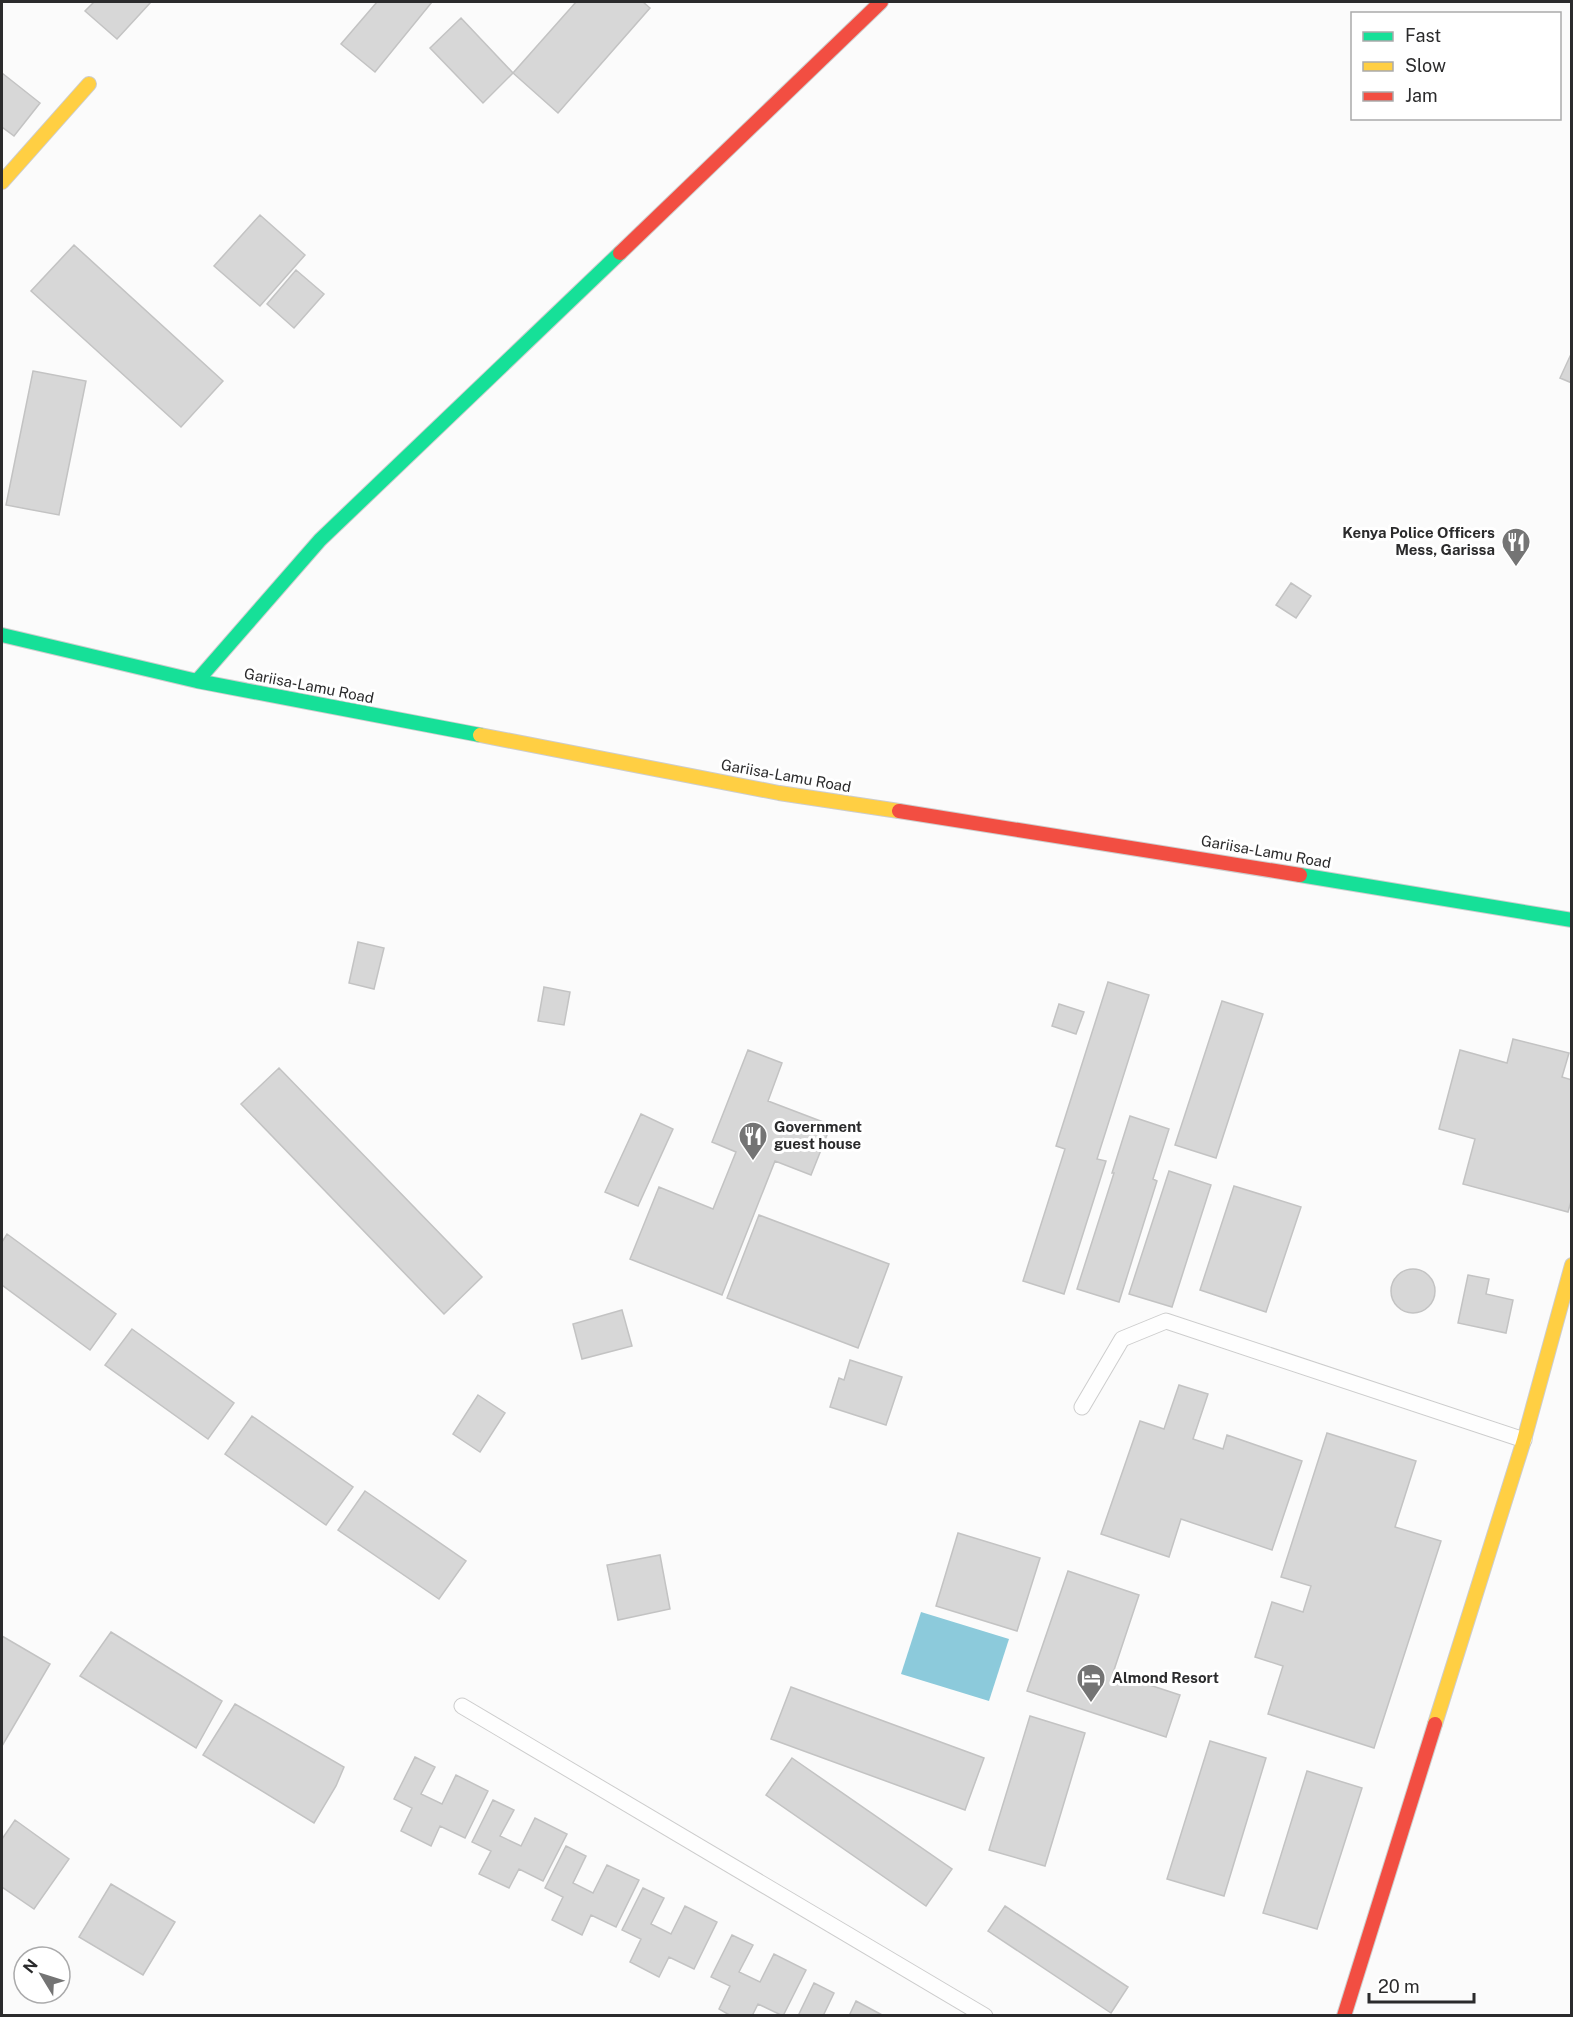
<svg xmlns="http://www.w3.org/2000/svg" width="1573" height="2017" font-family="'Public Sans',sans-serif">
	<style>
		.water { fill: #8ccadb }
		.building { fill: #d7d7d7; stroke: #c3c3c3; stroke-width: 1.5 }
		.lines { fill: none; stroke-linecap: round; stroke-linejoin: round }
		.lane-casing { stroke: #cdcdcd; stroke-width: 17 }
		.fast-casing { stroke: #cdcdcd; stroke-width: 16 }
		.slow-casing { stroke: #cdcdcd; stroke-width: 16 }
		.jam-casing { stroke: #cdcdcd; stroke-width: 16 }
		.lane { stroke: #fefefe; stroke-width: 15 }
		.fast { stroke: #16e098; stroke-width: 14 }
		.slow { stroke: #ffcf43; stroke-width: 14 }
		.jam { stroke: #f24e42; stroke-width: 14 }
		.labels { text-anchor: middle; stroke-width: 6; stroke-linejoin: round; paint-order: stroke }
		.poi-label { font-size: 15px; font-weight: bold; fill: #2b2b2c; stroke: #fff; text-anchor: start }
		.street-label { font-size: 15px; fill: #2b2b2c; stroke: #fff }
	</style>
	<rect width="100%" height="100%" fill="#fbfbfb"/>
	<path class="water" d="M921,1612L1009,1639L989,1701L901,1674Z"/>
	<path class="building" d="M94,2H151L117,39L85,11Z
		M377,2H432L375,72L341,44Z
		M576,2H643L650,8L558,113L513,73Z
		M461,18L513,73L483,103L430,48Z
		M2,73L40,103L14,136L2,127Z
		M260,215L305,255L260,306L214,266Z
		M74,245L223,381L181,427L31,291Z
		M296,270L324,294L294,328L267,304Z
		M1572,352V383L1560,378Z
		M33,371L86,381L59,515L6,505Z
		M1291,583L1311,596L1296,618L1276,605Z
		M358,942L384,948L374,989L349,983Z
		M1108,982L1149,995L1097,1159L1106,1161L1064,1294L1023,1281L1065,1149L1056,1146Z
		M544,987L570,992L564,1025L538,1021Z
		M1222,1001L1263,1014L1216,1158L1175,1145Z
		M1059,1004L1084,1012L1076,1034L1052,1026Z
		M1513,1039L1569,1053L1562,1077L1572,1080V1198L1568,1212L1463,1184L1475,1139L1439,1129L1460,1050L1507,1063Z
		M748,1050L782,1063L768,1101L831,1125L811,1175L775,1161L722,1295L630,1259L659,1187L713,1209L736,1152L712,1142Z
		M279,1068L482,1277L444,1314L241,1104Z
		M641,1114L673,1129L638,1206L605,1192Z
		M1130,1116L1169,1129L1153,1179L1157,1181L1119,1302L1077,1289L1114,1173H1112Z
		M1169,1171L1211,1185L1172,1307L1129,1294Z
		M1234,1186L1301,1207L1266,1312L1200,1290Z
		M759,1215L889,1264L858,1348L727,1298Z
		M7,1234L116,1314L90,1350L2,1285V1242Z
		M1391 1291a22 22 0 1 1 44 0a22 22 0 1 1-44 0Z
		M1468,1275L1489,1279L1486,1294L1513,1300L1506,1333L1458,1323Z
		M622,1310L632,1346L582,1359L573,1324Z
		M132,1329L234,1403L208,1439L105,1365Z
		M850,1360L902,1377L886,1425L830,1407L839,1378L844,1380Z
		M1179,1385L1208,1394L1193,1439L1223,1449L1227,1435L1302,1461L1272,1550L1181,1519L1169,1557L1101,1534L1140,1421L1164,1429Z
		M478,1395L505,1413L480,1452L453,1434Z
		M252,1416L353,1487L326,1525L225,1454Z
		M1327,1433L1416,1461L1395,1527L1441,1541L1374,1748L1268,1714L1283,1666L1255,1657L1272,1602L1303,1612L1311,1586L1281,1577Z
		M365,1491L466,1561L439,1599L338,1530Z
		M958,1533L1040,1558L1017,1631L936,1606Z
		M660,1555L670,1609L618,1620L607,1565Z
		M1068,1571L1139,1595L1113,1673L1180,1695L1166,1737L1027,1691Z
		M111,1632L222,1701L196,1748L80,1676Z
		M2,1636L50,1664L2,1746Z
		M791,1687L984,1758L965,1810L771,1739Z
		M235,1704L344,1767L336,1786L314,1823L203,1755Z
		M1030,1716L1085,1733L1045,1866L989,1850Z
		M1210,1741L1266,1758L1224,1896L1167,1879Z
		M415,1757L435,1767L421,1794L442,1804L456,1775L488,1791L465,1838L440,1826L431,1846L401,1831L412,1808L394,1799Z
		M792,1758L952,1869L926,1906L766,1795Z
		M1307,1771L1362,1788L1317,1929L1263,1913Z
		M493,1800L514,1810L500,1836L521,1846L535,1818L567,1834L543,1881L519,1869L509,1888L479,1874L491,1851L472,1842Z
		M15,1820L69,1859L34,1909L2,1887V1839Z
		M566,1846L586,1856L573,1883L593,1893L607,1865L639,1880L616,1927L591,1915L582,1935L552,1920L563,1897L545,1888Z
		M111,1884L175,1922L143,1975L79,1937Z
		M643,1888L664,1898L651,1924L671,1934L685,1906L717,1922L694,1969L669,1957L659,1977L630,1962L641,1939L622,1930Z
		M1005,1906L1128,1987L1111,2013L988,1931Z
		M732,1935L753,1945L739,1972L760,1982L774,1954L806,1970L783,2016L758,2004L752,2016H731L719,2009L730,1986L711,1977Z
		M814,1983L834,1993L823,2016H798Z
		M856,2001L884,2016H849Z"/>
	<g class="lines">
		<g class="lane-casing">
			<path id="lane" d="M1082,1407L1122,1339L1166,1321L1524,1440
				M462,1706L985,2016"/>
		</g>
		<g class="fast-casing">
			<path id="fast" d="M2,635L197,681L480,735
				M197,681L320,540L620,253
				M1300,875L1572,920"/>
		</g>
		<g class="slow-casing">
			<path id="slow" d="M2,182L89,84
				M480,735L779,793L899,811
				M1435,1724L1524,1440L1572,1265"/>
		</g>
		<g class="jam-casing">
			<path id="jam" d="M620,253L881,2
				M899,811L1300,875
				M1344,2016L1435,1724"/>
		</g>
		<use href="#lane" class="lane"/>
		<use href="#fast" class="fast"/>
		<use href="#slow" class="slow"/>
		<use href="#jam" class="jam"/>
	</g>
	<defs>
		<g id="restaurant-pin" transform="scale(1.5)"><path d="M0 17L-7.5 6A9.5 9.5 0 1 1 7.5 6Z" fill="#747474" stroke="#fff"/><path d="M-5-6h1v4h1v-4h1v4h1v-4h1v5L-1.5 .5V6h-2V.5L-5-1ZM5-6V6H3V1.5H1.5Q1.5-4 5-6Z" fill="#fff"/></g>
		<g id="hotel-pin" transform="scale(1.5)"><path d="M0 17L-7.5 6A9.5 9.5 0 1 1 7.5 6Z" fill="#747474" stroke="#fff"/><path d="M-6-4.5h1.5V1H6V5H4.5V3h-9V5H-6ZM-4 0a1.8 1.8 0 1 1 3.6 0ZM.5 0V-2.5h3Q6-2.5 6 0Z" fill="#fff"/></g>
	</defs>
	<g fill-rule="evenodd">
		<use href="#restaurant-pin" x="1516" y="542"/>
		<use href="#restaurant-pin" x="753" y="1136"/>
		<use href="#hotel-pin" x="1091" y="1678"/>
	</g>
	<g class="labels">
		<g class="poi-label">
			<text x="1495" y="538" text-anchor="end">Kenya Police Officers<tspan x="1495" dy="17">Mess, Garissa</tspan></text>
			<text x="774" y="1132">Government<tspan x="774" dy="17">guest house</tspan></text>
			<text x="1112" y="1683">Almond Resort</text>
		</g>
		<g class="street-label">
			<text transform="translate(309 686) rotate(11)" y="5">Gariisa-Lamu Road</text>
			<text transform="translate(786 776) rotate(10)" y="5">Gariisa-Lamu Road</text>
			<text transform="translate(1266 852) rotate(10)" y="5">Gariisa-Lamu Road</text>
		</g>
	</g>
	<rect width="1573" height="2017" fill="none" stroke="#2b2b2c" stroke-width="6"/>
	<rect x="1351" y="12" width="210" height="108" fill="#ffffff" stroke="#aaaaab" stroke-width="1.5"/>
	<rect x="1363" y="32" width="30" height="9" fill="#16e098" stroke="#aaaaab" stroke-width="1.5"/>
	<text x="1405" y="42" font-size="18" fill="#2b2b2c">Fast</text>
	<rect x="1363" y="62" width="30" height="9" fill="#ffcf43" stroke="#aaaaab" stroke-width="1.5"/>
	<text x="1405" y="72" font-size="18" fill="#2b2b2c">Slow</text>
	<rect x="1363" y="92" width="30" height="9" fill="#f24e42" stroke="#aaaaab" stroke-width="1.5"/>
	<text x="1405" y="102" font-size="18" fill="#2b2b2c">Jam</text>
	<g transform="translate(42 1975) rotate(308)"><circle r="28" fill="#ffffff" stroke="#aaaaab" stroke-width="1.5"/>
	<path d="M0-4.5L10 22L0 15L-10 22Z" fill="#747474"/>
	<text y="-9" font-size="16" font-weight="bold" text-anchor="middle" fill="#2b2b2c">N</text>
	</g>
	<path d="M1369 1993v9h105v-9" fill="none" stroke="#2b2b2c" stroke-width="3"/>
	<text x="1378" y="1993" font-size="18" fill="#2b2b2c" stroke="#ffffff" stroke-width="4.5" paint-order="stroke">20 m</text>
</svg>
